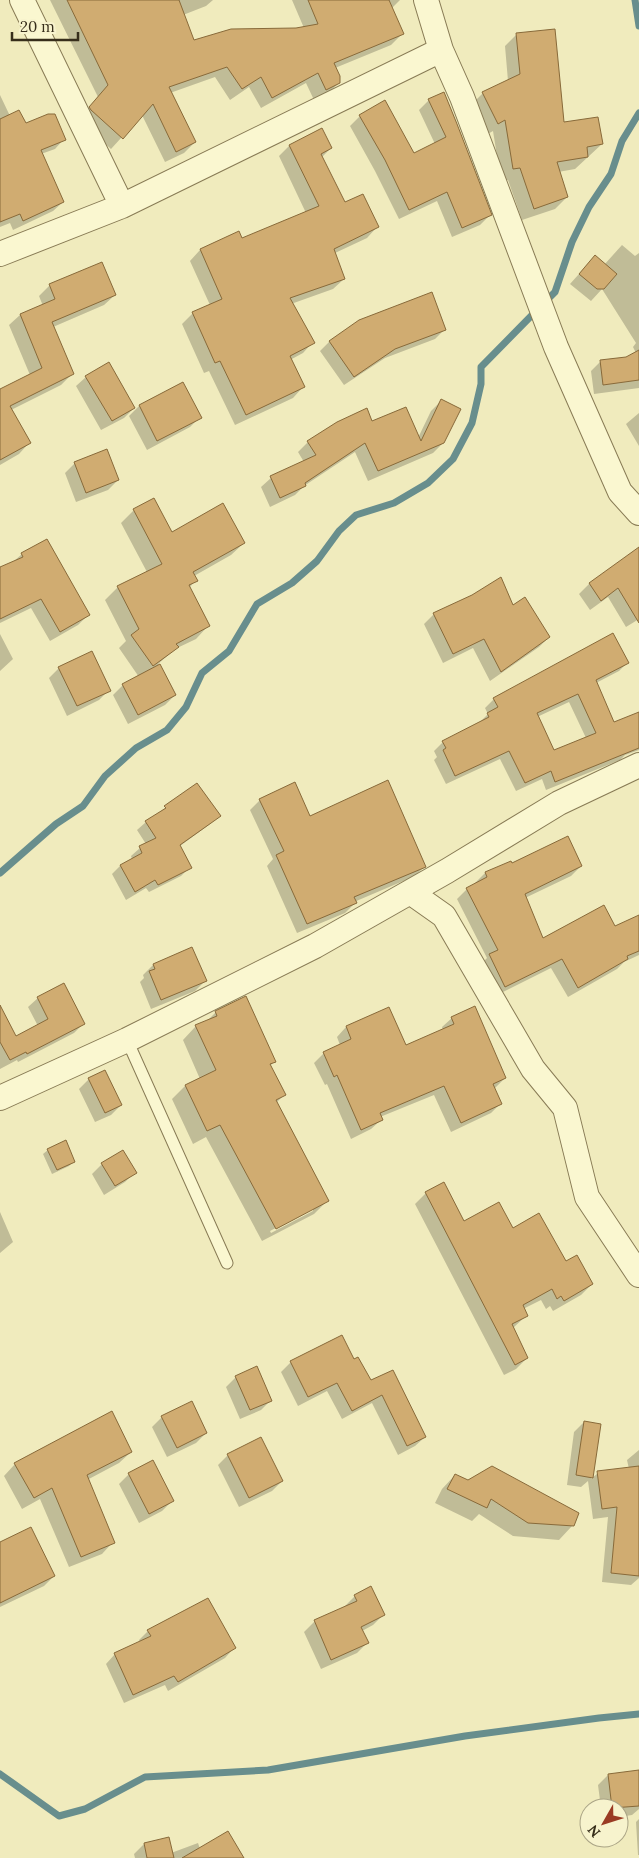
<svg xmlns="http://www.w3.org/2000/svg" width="639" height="1858" font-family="Lora,serif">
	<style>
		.shadow { fill: #0003; fill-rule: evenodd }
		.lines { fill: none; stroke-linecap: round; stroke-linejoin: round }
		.stream { stroke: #688e8d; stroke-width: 7 }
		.building { fill: #d0ac71; stroke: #886a3a; fill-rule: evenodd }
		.lane-casing { stroke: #887b55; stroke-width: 13 }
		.street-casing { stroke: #887b55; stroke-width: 26 }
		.lane { stroke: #faf7d0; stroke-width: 11 }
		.street { stroke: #faf7d0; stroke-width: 24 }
	</style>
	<rect width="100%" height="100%" fill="#f0ebbd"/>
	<path class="shadow" d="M50,0H213L206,6L183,15L193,42L304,28L292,0H400L392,8L402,34L391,45L335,68L339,83L327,94L314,100L306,83L261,108L249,87L230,100L215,77L170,93L195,142L184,153L165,162L142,115L111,149L80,121L79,119L98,97Z
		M517,34L563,123L602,144L575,169L558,172L567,197L555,209L522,220L508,180L501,181L493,131L486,135L471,105L483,93L508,81L505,46Z
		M0,95L10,116L25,125L64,139L55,149L41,154L63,202L53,211L13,230L10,223L0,227Z
		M429,100L490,215L480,225L452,237L437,201L399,219L375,171L350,126L360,116L413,155L435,144L419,110Z
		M289,146L331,148L322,157L344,204L377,227L367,238L335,253L344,279L333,289L291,304L313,342L303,353L290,360L303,387L293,398L235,425L209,371L204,373L182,324L193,313L210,305L190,261L200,250L238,233L242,240L306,213L279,156Z
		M622,245L635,256L639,253V388L594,394L591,371L601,361L627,358L636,353L633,347L636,343L602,289L591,301L570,284L595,256L604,265Z
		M50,285L115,295L104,305L53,327L72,374L61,385L11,410L29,443L19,454L0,465V391L30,375L9,325L20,315L43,306L39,296Z
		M360,321L444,330L435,339L385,358L344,385L320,351L329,342Z
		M86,377L134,408L124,418L101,430L76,386Z
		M182,383L200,417L190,427L147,450L129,416L139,406Z
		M441,401L443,443L433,453L368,481L355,452L304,486L295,495L270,507L261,487L271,478L304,462L298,452L308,442L372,423L418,438L431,411Z
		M639,413V446L626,424Z
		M75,463L118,480L108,490L76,502L65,473Z
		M134,510L171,533L244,543L231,555L194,576L196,580L189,588L208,626L196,639L175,649L158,664L175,695L165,705L128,724L113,695L123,685L139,677L119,648L126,641L105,600L118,587L147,572L121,523Z
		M638,550L639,619L626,627L608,597L590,610L579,594L589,584Z
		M22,554L88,615L78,625L50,641L31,608L0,623V569L13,562Z
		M512,607L549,637L539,647L490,681L473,648L443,663L424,624L434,614Z
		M0,634L13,659L0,671Z
		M613,635L628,662L619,671L596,683L614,724L639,713V750L625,755L620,760L546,790L542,779L516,791L500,759L446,784L434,760L437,757L434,751L443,742L479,723L488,714L485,708L494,699ZM569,702L586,738L553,752L537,717Z
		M59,668L109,690L99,700L67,716L49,678Z
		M196,785L219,816L210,824L180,846L190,867L181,876L149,892L146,888L126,900L112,874L120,866L132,859L131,856L140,848L146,844L137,830L146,822Z
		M260,800L310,818L425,866L415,876L354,902L355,903L345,913L297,933L267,866L273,859L250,810Z
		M511,865L581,866L571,876L525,898L543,940L615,927L639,917V955L624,962L617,969L568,997L551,968L495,996L480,965L487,958L457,899L467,889L476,884L475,883L485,873Z
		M191,949L205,981L195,991L151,1009L140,982L144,978L143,975L153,965Z
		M38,998L83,1024L74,1033L18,1062L17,1060L0,1069V1012L15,1038L38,1026L28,1007Z
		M388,1009L405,1046L443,1030L442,1027L452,1018L505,1078L494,1089L501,1103L491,1113L451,1132L434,1095L380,1117L381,1120L371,1129L351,1139L327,1084L325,1085L314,1063L324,1053L340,1045L337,1037L346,1027Z
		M216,1012L274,1062L270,1066L284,1095L276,1103L327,1201L314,1214L262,1241L206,1137L193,1144L172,1099L185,1086L200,1079L183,1040L196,1026L206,1022ZM313,1208V1211L271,1233L270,1231Z
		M89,1079L121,1105L111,1115L95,1122L79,1089Z
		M48,1150L74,1161L69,1166L52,1174L43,1154Z
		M122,1152L135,1172L125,1182L104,1195L92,1174L102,1164Z
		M426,1193L463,1223L512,1229L566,1263L592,1284L581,1295L553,1311L550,1306L546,1309L541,1300L523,1309L527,1315L513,1328L527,1358L516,1369L504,1375L415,1204Z
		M0,1212L13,1242L0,1253Z
		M354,1361L370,1382L425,1437L415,1446L398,1455L372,1403L342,1419L327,1391L298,1406L281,1372L291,1362Z
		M236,1377L271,1400L261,1410L240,1419L226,1387Z
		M162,1417L206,1433L196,1443L167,1457L152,1427Z
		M584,1422L600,1425L591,1479L598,1473L629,1469L627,1460L639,1450V1578L631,1585L602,1582L608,1517L593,1519L588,1481L581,1487L567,1485L574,1432Z
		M131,1452L119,1463L87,1480L113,1542L102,1554L69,1567L40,1499L22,1509L4,1476L15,1464Z
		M228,1455L282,1481L272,1491L239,1507L218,1465Z
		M129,1474L172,1501L162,1511L139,1523L119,1484Z
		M455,1475L572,1526L559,1540L513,1536L479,1514L472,1521L435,1503L442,1489Z
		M0,1542L54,1576L44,1586L0,1607Z
		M355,1596L383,1615L373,1625L362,1631L367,1643L357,1653L321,1669L304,1632L314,1622L346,1607L345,1606Z
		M170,1618L234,1648L225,1658L168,1691L165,1685L124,1703L106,1664L115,1654L140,1643L139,1640L148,1631Z
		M608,1775H639V1809L632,1815L619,1817V1808H601L598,1785Z
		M639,1819V1855H638L636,1822Z
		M198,1843L200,1849L243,1858H135L134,1854L144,1844L171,1853Z"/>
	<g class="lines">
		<path class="stream" d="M635,0L639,26
			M544,303L555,292L572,242L589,207L611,174L622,141L639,113
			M0,873L56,824L83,806L105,776L136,748L167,730L186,707L202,673L229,651L257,604L292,583L317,561L339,531L356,515L394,503L428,483L453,459L472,423L481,384V367L537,310
			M0,1774L59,1816L85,1809L145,1777L268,1770L465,1736L599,1718L639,1714"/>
	</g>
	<path class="building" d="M67,0H179L194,40L231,29L296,28L318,24L308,0H389L404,34L334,63L340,76V83L326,90L318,73L272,98L261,77L242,89L227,67L169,87L196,142L176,152L153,104L123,139L91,110L89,107L108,85Z
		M555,29L564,122L598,117L603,144L587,147L588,157L557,162L568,197L534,209L520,168L513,169L505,120L498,124L482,92L520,74L516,33Z
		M444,92L457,124L492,215L462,228L447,192L409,210L385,160L359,115L385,100L414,153L446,137L428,99Z
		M19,110L26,123L48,114H55L66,140L41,150L64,202L23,221L20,214L0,222V119Z
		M322,128L332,148L321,154L345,202L363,194L379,227L334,249L345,279L290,298L315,343L290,356L305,387L246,415L220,361L215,363L192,312L222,299L200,249L239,231L242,238L319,206L289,145Z
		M595,255L617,274L604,289H597L579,274Z
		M102,262L116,295L52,322L74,374L10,406L31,443L0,460V389L42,368L20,314L55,299L49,284Z
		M432,292L446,330L395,349L354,377L329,341L359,320Z
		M639,350V380L603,385L600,360L626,357Z
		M109,362L135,408L112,421L85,376Z
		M183,382L202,418L157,441L139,405Z
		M441,399L461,409L444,443L378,471L365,443L305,483L306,486L280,498L270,476L316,455L307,441L337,422L367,408L372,421L406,407L421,441Z
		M107,449L119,480L86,493L74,462Z
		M154,498L172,532L223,503L245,543L193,572L198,581L189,585L210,626L176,644L179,647L153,666L131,635L139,629L117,586L162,564L133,509Z
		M47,539L90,615L60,632L41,599L0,619V567L23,557L21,553Z
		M639,547V623L618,588L601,601L589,583Z
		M501,577L513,605L525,597L550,637L501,672L484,639L453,654L433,613L472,595Z
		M613,633L629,663L596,680L614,722L639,712V748L555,782L551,771L525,783L509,751L455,776L443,750L446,748L442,741L489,717L487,713L498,707L493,698ZM578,694L596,733L554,750L537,713Z
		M92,651L111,691L77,706L58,667Z
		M160,664L176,695L138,715L122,684Z
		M388,780L426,867L354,897L357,903L307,924L276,855L284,851L259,799L295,782L310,816Z
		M197,783L221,816L180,845L192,868L158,885L155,880L135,892L120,865L142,853L139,846L156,838L145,821L166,808L164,806Z
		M568,836L582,866L525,894L543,938L604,905L615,926L639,915V951L627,956L628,959L578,988L562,959L505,987L489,954L498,950L466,888L487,877L485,872L511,861L512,863Z
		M192,947L207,981L161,1000L149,971L155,969L153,964Z
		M64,983L85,1024L27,1054L26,1052L10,1060L0,1042V1005L16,1036L48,1019L37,997Z
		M246,996L276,1062L270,1064L286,1095L276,1100L329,1201L276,1229L220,1125L207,1131L185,1085L216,1070L195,1025L217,1016L215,1011Z
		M475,1006L506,1078L493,1084L502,1104L461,1123L444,1086L380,1113L383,1120L361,1130L337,1075L334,1077L323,1052L351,1039L346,1026L389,1007L406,1045L454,1024L451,1017Z
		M105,1070L122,1105L105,1113L88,1078Z
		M66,1140L75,1162L57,1170L47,1149Z
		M123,1150L137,1173L115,1186L101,1163Z
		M444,1182L464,1221L499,1202L513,1228L539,1213L566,1261L577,1255L593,1284L564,1301L561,1296L557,1299L552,1289L523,1305L528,1316L512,1324L528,1358L515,1365L425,1192Z
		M342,1335L354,1359L358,1357L371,1380L393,1370L426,1437L407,1446L382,1395L352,1411L337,1383L308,1397L290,1361Z
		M257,1366L272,1401L250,1410L235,1376Z
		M192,1401L207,1433L177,1448L161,1416Z
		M112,1411L132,1452L87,1475L115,1543L81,1557L52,1488L34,1498L14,1463Z
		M584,1421L601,1424L593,1478L576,1475Z
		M261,1437L283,1481L249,1498L227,1454Z
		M153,1460L174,1501L149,1514L128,1473Z
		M492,1466L579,1513L574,1526L528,1523L491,1499L487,1508L447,1489L455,1474L468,1480Z
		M639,1466V1576L611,1573L617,1507L602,1509L597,1471Z
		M31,1527L55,1576L0,1603V1542Z
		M371,1586L385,1615L361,1627L369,1643L331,1660L314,1620L357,1601L354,1595Z
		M208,1598L236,1648L178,1682L174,1676L133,1695L114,1653L151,1636L147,1630Z
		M639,1770V1806L612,1808L608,1774Z
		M228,1831L244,1858H182Z
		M169,1837L174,1858H147L144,1843Z"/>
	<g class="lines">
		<g class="lane-casing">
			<path id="lane" d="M127,1040L227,1263"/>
		</g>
		<g class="street-casing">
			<path id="street" d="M22,0L122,206
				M426,0L441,50L462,97L556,347L620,492L639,513
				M0,254L122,206L441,50
				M410,892L444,916L533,1069L565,1108L587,1197L639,1275
				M0,1098L127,1040L315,946L447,871L559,803L639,765"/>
		</g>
		<use href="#lane" class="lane"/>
		<use href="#street" class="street"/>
	</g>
	<g transform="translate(604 1823) rotate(231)"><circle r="24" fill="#f7f3cd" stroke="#aaa486"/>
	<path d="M0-4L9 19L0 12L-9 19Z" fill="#9a3b23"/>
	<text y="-8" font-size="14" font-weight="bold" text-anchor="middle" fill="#372e1b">N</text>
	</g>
	<path d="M12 32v8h66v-8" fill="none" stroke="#372e1b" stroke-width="2.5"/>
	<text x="20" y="32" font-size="15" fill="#372e1b" stroke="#f7f3cd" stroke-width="4" paint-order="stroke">20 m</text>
</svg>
